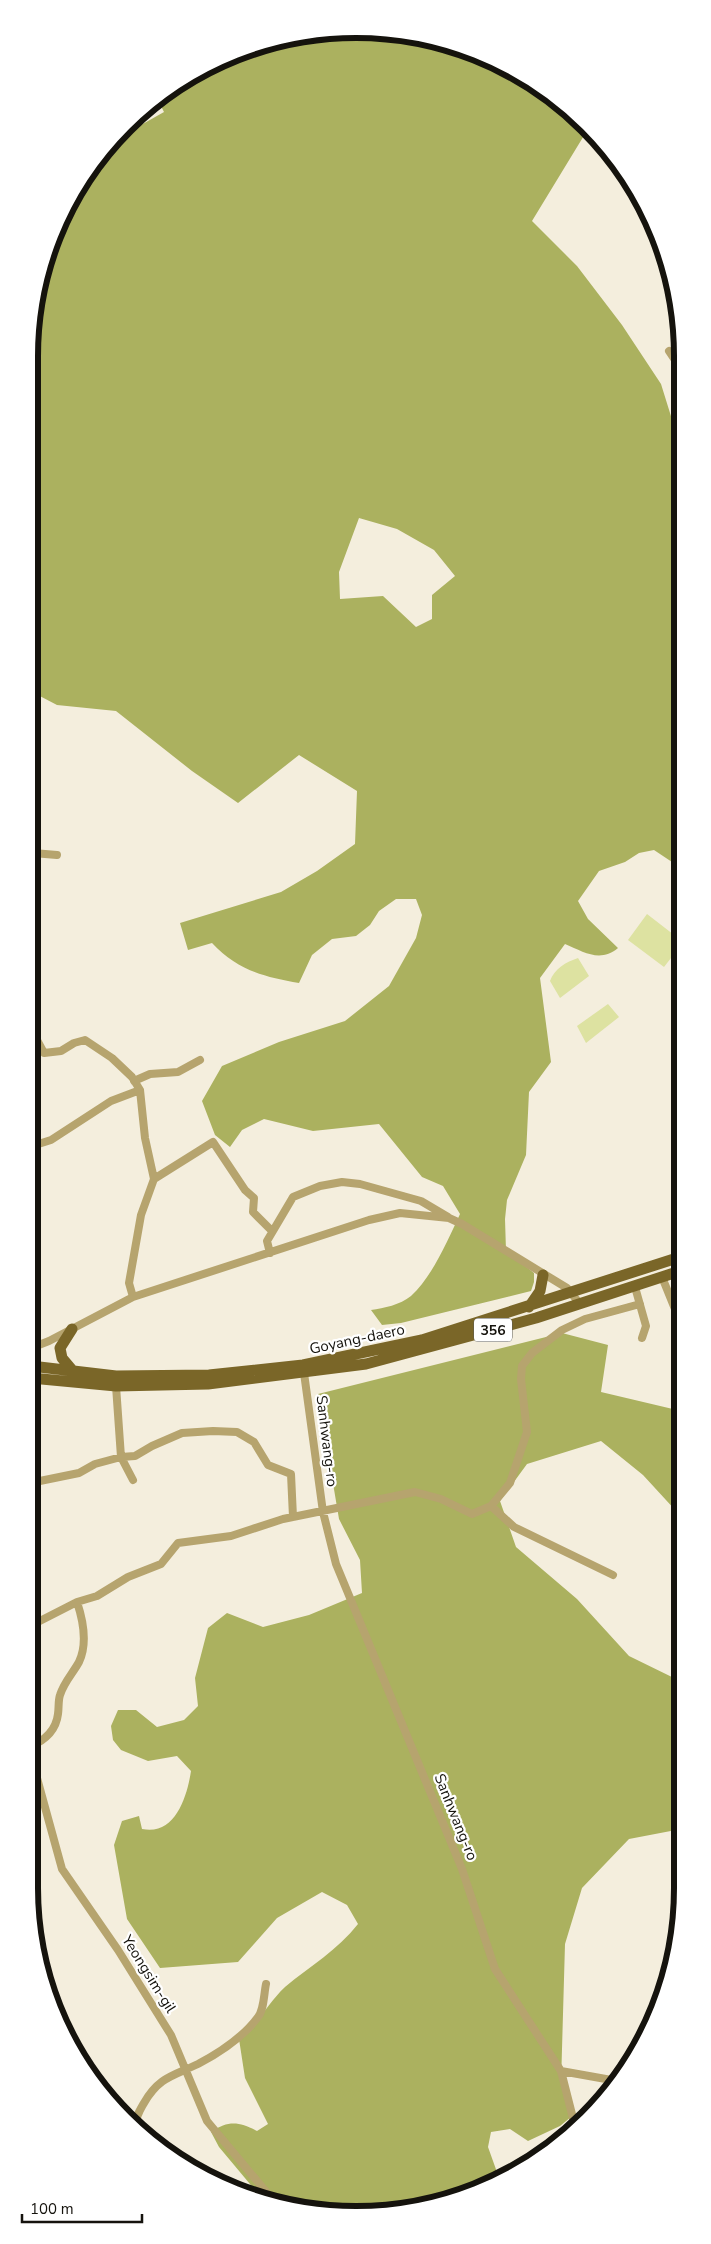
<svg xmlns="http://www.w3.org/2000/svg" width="711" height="2244" font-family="'Nunito Sans',sans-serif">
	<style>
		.green { fill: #dde2a1 }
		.forest { fill: #abb15f; fill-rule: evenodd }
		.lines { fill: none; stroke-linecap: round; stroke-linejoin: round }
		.minor { stroke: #b6a46e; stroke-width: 8 }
		.primary { stroke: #7a6628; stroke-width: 11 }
		.labels { text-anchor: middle; stroke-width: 4.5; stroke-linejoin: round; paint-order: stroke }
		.shield { fill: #fff; stroke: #5b5a56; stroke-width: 1 }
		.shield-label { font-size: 14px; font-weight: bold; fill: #15130d }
		.street-label { font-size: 15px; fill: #15130d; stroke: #fff }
		.rim { fill: none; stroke: #15130d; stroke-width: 6 }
	</style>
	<rect width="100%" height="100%" fill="#f4eedd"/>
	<path class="green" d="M647,914L678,938V949L664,967L628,940Z
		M578,958L589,976L560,998L550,981C554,969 566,962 578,958Z
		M608,1004L619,1017L586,1043L577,1026Z"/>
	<path class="forest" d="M356,29L420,35L519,73L588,129L532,221L577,266L622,325L661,384L679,442L678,866L654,850L639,853L625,862L599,871L578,901L588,919L618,948C600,963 584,952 565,944L540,978L551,1062L529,1092L526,1155L507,1200L505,1219L506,1251L534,1273V1282L531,1291L401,1323L382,1325L371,1310C384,1308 400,1305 411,1296C432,1277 448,1240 460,1214L443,1186L422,1177L379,1124L313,1131L264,1119L242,1130L230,1147L215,1135L202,1101L222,1066L279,1042L345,1021L389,986L416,938L422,915L416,899H396L379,911L370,925L356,936L332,939L312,955L299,983C264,977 237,970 212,943L188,950L180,923L281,892L317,871L355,844L357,791L299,755L238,803L192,771L116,711L57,705L34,693L35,291L54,230L84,174L123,126L132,130L164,112L157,98C195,67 243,46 291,35C312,31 335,31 356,29ZM359,518L397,529L434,550L455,576L432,595V619L416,627L383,596L340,599L339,572Z
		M562,1333L608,1345L601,1392L677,1410V1512L643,1475L601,1441L527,1464L500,1501L516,1547L577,1599L629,1656L676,1679V1830L629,1839L582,1888L565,1944L561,2084L571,2117L560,2126L528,2141L510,2129L491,2132L488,2147L498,2175L440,2204L371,2214L313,2212L260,2196L219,2147L211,2132C229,2120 239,2122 257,2131L268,2124L245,2078L239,2039C259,2023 268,2003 285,1987C310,1966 338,1950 358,1924L347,1905L322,1892L277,1918L238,1962L160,1968L127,1919L114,1845L122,1821L139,1816L142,1829C175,1836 187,1797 191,1771L177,1756L148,1761L121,1750L113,1740L111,1726L118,1710H136L157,1727L184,1720L198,1706L195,1678L208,1628L227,1613L263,1627L309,1615L362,1593L360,1560L339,1519L318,1394Z"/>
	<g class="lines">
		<path class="minor" d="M669,351L679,366
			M33,853L57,855
			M32,1031L44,1053L61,1051L74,1043L85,1040L112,1058L132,1077L140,1090L145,1138L154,1179L141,1215L129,1283L133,1297
			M134,1081L150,1074L178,1072L200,1060
			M32,1146L51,1140L111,1101L140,1090
			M154,1179L213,1142L245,1190L254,1198L253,1212L272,1231
			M270,1253L267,1241L293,1197L320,1186L342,1182L360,1184L421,1201L448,1217
			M662,1277L677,1314
			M635,1287L646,1326L642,1338
			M31,1348L49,1341L133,1297L369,1220L400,1213L449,1218L462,1224L567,1288L580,1304
			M304,1373L323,1512L336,1564L462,1869L495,1969L561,2071L617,2081
			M116,1386L121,1457L133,1480
			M30,1483L79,1473L95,1464L121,1457L135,1456L152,1446L182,1433L213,1431L237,1432L254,1442L268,1465L291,1474L293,1517
			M491,1506L514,1527L613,1575
			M30,1626L77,1602L97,1596L128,1577L161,1564L178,1543L231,1536L283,1519L415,1492L441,1499L472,1514L491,1506L510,1483L527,1432L521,1379L522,1366L532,1353L562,1330L585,1319L640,1304
			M29,1747C44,1741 56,1731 58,1714C59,1708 58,1701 60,1695C64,1682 73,1673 79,1662C88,1643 83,1620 77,1602
			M29,1749L62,1869L118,1950L171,2035L207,2121L273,2200
			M561,2071L575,2126
			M136,2124C136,2116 140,2110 144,2103C159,2077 173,2076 198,2064C219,2053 244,2036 258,2017C264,2010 264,1993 266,1984"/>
		<path class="primary" d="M529,1307L540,1291L543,1275
			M72,1329L60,1348L62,1358L73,1371
			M31,1366L116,1376L209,1375L303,1365L422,1340L677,1258
			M31,1378L116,1386L208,1384L366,1364L536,1318L677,1272"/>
	</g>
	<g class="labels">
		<rect class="shield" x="474" y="1318.5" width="38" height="23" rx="4"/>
		<g class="shield-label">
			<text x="493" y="1335">356</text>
		</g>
		<g class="street-label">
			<text transform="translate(357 1339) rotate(-12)" y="5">Goyang-daero</text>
			<text transform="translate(327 1441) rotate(83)" y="5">Sanhwang-ro</text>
			<text transform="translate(456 1817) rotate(68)" y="5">Sanhwang-ro</text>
			<text transform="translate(149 1974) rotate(58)" y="5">Yeongsim-gil</text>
		</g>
	</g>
	<path d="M0 0H711V2244H0ZM356 38H356A318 318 0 0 1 674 356V1888A318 318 0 0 1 356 2206H356A318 318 0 0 1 38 1888V356A318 318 0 0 1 356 38Z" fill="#fff" fill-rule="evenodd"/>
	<path class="rim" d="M356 38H356A318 318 0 0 1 674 356V1888A318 318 0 0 1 356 2206H356A318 318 0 0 1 38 1888V356A318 318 0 0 1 356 38Z"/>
	<path d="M22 2214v8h120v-8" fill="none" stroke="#15130d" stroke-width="2.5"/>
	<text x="30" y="2214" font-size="15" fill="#15130d" stroke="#ffffff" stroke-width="4" paint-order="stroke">100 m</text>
</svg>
